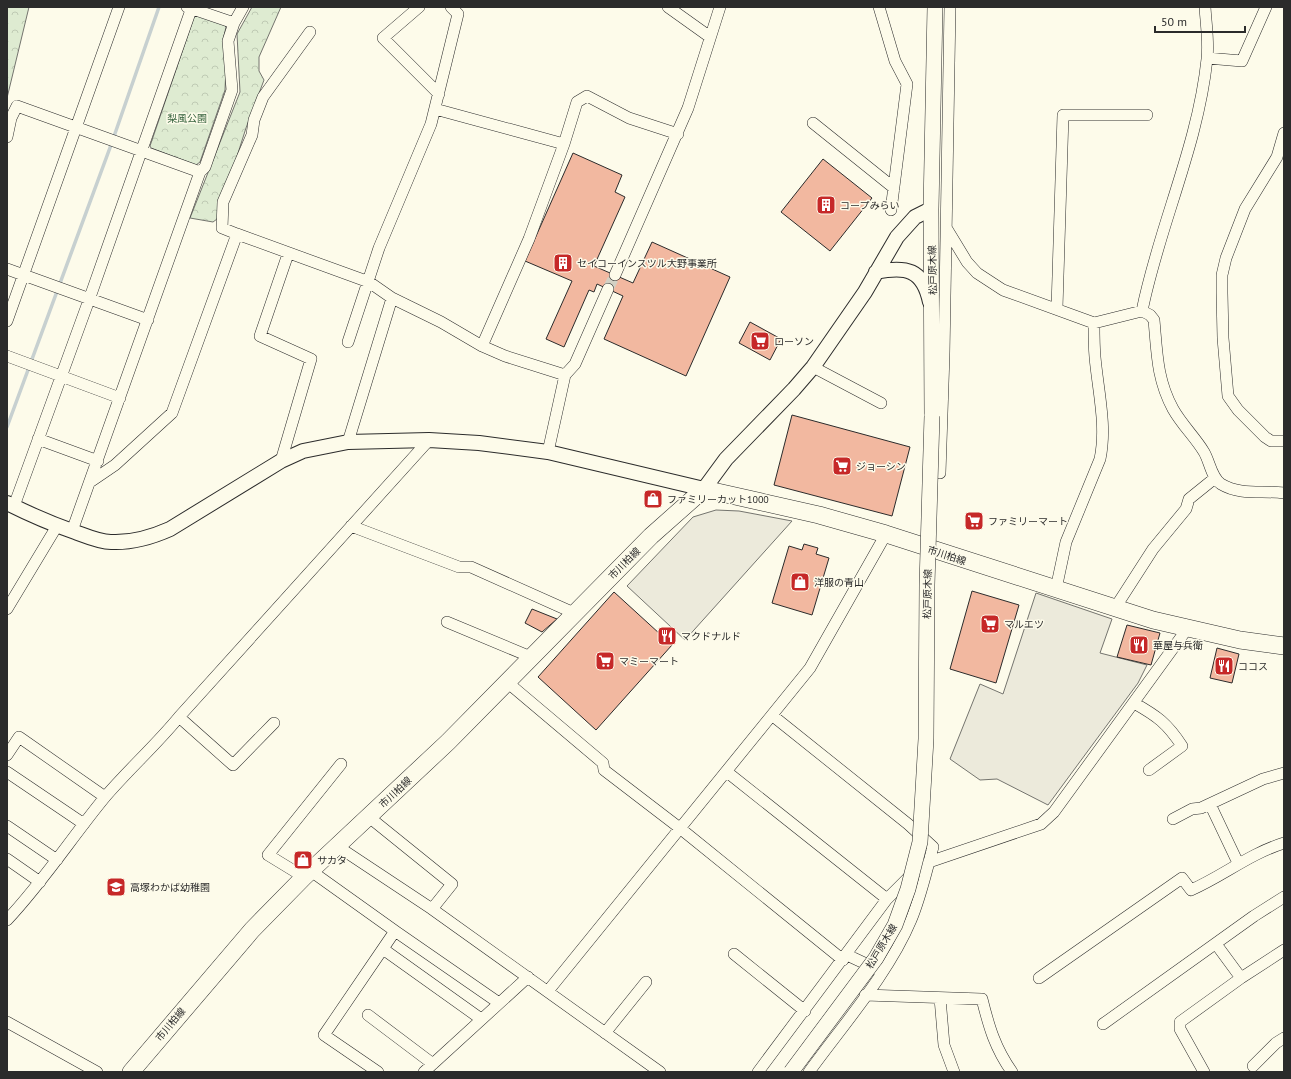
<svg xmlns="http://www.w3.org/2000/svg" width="1291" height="1079" font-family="'PT Sans','Noto Sans JP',sans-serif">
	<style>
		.forest { fill: url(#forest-crowns); stroke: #74746e }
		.parking { fill: #eceadb; stroke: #74746e }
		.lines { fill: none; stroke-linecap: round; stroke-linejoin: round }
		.stream { stroke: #c7d0d0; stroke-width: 3.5 }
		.building { fill: #f2b8a0; stroke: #2b2b2b }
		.minor-tunnel { stroke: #d3d1c4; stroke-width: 11; stroke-dasharray: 11 5.5; stroke-linecap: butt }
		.minor-casing { stroke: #2b2b2b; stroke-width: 12 }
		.tertiary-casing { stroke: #2b2b2b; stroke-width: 16 }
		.secondary-casing { stroke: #2b2b2b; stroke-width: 16 }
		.primary-casing { stroke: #2b2b2b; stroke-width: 18 }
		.minor { stroke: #fdfbea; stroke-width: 11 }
		.tertiary { stroke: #fdfbea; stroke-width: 14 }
		.secondary { stroke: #fdfbea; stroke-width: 15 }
		.primary { stroke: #fdfbea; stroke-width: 17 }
		.secondary-bridge-casing { stroke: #2b2b2b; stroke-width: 16; stroke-linecap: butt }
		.secondary-bridge { stroke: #fdfbea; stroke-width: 15 }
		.labels { text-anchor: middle; stroke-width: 3; stroke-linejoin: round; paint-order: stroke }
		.park-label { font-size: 10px; fill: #34623c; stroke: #fdfbea }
		.poi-label { font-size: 10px; fill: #2b2b2b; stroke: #fdfbea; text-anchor: start }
		.street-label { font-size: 10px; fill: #2b2b2b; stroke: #fdfbea }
	</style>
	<defs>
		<pattern id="forest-crowns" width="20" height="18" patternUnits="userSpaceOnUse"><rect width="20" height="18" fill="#deebd1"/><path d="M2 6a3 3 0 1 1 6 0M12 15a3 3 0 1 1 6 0" fill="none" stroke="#bfcab4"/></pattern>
	</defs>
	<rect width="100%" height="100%" fill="#fdfbea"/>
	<path class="forest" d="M7,7H29L7,98Z
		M252,7H281L259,57V71L264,80L246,128L217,219L213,222L190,218L240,92L237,34Z
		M199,15L223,24L226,27L223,40L226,67L225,90L200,162L196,165L151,148L150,146L194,17Z"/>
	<path class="parking" d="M716,510L739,511L792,521L685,640L627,586L693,517Z
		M1036,593L1112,619L1100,653L1147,665L1138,683L1048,805L997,779L980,780L950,759L980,684L1003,694Z"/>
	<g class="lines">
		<path class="stream" d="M7,427L111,145L159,7"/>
	</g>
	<path class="building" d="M573,153L622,175L615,192L625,197L594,266L633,283L652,242L730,277L686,376L604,339L623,296L597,284L594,292L589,290L564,347L546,339L572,281L525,261Z
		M823,159L872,198L830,251L781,212Z
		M750,322L781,339L770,360L739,343Z
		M792,415L910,447L892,516L774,485Z
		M804,544L818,548L816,554L829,558L812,615L772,603L789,546L802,550Z
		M972,591L1019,605L996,683L950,669Z
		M614,592L672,645L596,730L538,677Z
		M532,609L557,619L542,632L525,623Z
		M1127,625L1160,633L1151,665L1117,657Z
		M1217,648L1239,654L1232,683L1210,678Z"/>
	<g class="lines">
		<path class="minor-tunnel" d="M608,289L615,275"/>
		<g class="minor-casing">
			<path id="minor" d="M187,7L234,23
				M419,7L383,38L439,94
				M668,7L710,37
				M879,7L895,61L907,84L891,210
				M1207,58L1242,61L1266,7
				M435,109L564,144L529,239L482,346
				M813,123L894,188
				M1284,133L1277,157L1245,209L1226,258L1222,275V293L1223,338L1228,396L1238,410L1265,437L1271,441H1284
				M7,137L11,118L17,106L200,172
				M564,144L577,102L587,96L629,118L678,134
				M947,229L967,262L977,273L1003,290L1094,323L1142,311L1150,315L1154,320C1157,353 1157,380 1173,409C1182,425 1195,437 1204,452C1210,462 1211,477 1221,484C1241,496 1262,490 1284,493
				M237,234L222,228L223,202L252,135L254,120L263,97L310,32
				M7,269L148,320
				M615,275L688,108L720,7
				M1057,308L1063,115H1147
				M1142,311C1159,226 1198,146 1207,59C1209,42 1206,24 1205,7
				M7,321L119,7
				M348,342L379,248L431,124L458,14L451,7
				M7,356L120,398
				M813,367L881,403
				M38,439L98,461
				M348,442L392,298
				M548,452L565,375L575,364L608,289
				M281,461L311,359L260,336L288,254
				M940,473L944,354L950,7
				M90,482L115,465L172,413L237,234L369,282L392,298L441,322L482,346L505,356L565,375
				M14,506L89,300L192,7
				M351,526L459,567H471L574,613
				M72,531L200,172L205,167L232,90L228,41L234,23L243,7
				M1056,589L1066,542L1100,459C1107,426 1098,391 1095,357C1094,346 1094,334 1094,323
				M1115,608L1153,549L1186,509L1189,499L1215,478
				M7,609L57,526
				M447,622L531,657
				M507,682L603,763L604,770L681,829L843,960
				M1134,703C1157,716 1167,723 1182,746L1149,770
				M773,716L908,824L933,847C926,872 921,896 911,920C889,973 843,1025 809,1072
				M179,717L233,765L274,723
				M7,755L19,737L105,797
				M7,772L84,824
				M727,772L887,899
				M1210,804L1238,863
				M369,817L452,884L432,909
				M1173,819L1192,809L1201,808L1263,779L1284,773
				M7,826L57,860
				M337,846L432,909L660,1072
				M7,859L40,882
				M311,871L395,931L324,1035L378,1072
				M304,877L268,855L341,764
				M7,920C43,882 72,837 105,797C129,769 156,745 179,717L429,440
				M395,931L499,1003
				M1216,944L1241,978
				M383,949L481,1019
				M734,954L805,1011
				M847,955L877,969
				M1039,978L1182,878L1191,890C1223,876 1249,854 1284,843
				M548,991L810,668L886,534
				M865,995L982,999C989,1027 995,1048 1012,1072
				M940,998L944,1045L954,1072
				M368,1015L433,1064
				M7,1022L97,1072
				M1103,1024L1254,916L1284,897
				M605,1033L646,982
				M1253,1066L1276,1043L1284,1038
				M424,1072L528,977
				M758,1072L887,899L912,874L929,862L1041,824L1054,812L1187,629
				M1204,1072L1180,1029V1022L1241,978L1284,950"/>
		</g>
		<g class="tertiary-casing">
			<path id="tertiary" d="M876,272C906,266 923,269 930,302
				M7,503C29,514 52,524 75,532C86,536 99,542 111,542C130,543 152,537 170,529L281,461L303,451L348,442L429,440L479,443L548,452L704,489L726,459L794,389L813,367L865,292L897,237L915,217L931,209"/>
		</g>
		<g class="secondary-casing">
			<path id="secondary" d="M932,416L931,209L935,7"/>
		</g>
		<g class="primary-casing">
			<path id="primary" d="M131,1072L252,930L304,877L448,742L651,536L704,489L819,515L886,534L1153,620L1240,640L1284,646"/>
		</g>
		<use href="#minor" class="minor"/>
		<use href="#tertiary" class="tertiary"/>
		<use href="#secondary" class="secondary"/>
		<use href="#primary" class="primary"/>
		<g class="secondary-bridge-casing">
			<path id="secondary-bridge" d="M791,1072L876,958L895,925L908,889L920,842L926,739L927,585L932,416"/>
		</g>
		<use href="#secondary-bridge" class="secondary-bridge"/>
	</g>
	<defs>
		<g id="building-square" transform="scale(1)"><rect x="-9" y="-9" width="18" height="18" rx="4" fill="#c62828" stroke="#fdfbea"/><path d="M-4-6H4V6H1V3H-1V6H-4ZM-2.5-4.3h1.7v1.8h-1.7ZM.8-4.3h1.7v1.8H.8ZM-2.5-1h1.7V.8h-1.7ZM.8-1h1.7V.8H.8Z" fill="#fff"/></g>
		<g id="supermarket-square" transform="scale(1)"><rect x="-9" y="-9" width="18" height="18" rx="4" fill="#c62828" stroke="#fdfbea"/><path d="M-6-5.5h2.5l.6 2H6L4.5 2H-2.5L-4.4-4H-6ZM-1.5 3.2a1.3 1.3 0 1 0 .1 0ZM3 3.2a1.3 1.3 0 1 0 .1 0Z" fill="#fff"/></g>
		<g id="shop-square" transform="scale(1)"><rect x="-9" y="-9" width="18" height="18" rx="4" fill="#c62828" stroke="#fdfbea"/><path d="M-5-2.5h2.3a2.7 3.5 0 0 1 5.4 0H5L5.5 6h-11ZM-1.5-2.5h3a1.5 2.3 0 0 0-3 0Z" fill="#fff"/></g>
		<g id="restaurant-square" transform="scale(1)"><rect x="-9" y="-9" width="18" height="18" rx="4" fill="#c62828" stroke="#fdfbea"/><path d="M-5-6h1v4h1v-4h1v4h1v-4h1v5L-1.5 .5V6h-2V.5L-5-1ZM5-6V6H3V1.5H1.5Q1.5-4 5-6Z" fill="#fff"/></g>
		<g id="school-square" transform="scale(1)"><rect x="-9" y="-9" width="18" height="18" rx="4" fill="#c62828" stroke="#fdfbea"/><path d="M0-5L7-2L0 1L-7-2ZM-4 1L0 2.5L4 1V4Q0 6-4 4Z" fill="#fff"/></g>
	</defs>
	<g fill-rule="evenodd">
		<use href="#building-square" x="826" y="205"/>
		<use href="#building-square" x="563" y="263"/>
		<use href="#supermarket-square" x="760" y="341"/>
		<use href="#supermarket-square" x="842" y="466"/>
		<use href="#shop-square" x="653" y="499"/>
		<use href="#supermarket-square" x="974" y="521"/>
		<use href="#shop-square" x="800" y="582"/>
		<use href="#supermarket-square" x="990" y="624"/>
		<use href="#restaurant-square" x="667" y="636"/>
		<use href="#restaurant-square" x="1139" y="645"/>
		<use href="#supermarket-square" x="605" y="661"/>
		<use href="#restaurant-square" x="1224" y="666"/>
		<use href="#shop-square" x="303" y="860"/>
		<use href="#school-square" x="116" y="887"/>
	</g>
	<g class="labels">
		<g class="park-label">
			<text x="187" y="122">梨風公園</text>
		</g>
		<g class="poi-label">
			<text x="840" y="209">コープみらい</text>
			<text x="577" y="267">セイコーインスツル大野事業所</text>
			<text x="774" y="345">ローソン</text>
			<text x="856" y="470">ジョーシン</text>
			<text x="667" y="503">ファミリーカット1000</text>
			<text x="988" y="525">ファミリーマート</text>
			<text x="814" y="586">洋服の青山</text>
			<text x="1004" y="628">マルエツ</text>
			<text x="681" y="640">マクドナルド</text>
			<text x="1153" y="649">華屋与兵衛</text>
			<text x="619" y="665">マミーマート</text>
			<text x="1238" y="670">ココス</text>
			<text x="317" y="864">サカタ</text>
			<text x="130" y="891">高塚わかば幼稚園</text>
		</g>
		<g class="street-label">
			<text transform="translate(932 270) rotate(-91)" y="4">松戸原木線</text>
			<text transform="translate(947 555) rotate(18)" y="4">市川柏線</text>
			<text transform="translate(624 563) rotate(-45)" y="4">市川柏線</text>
			<text transform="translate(927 594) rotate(-89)" y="4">松戸原木線</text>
			<text transform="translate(395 792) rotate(-43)" y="4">市川柏線</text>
			<text transform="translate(881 946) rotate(-59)" y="4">松戸原木線</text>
			<text transform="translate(170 1024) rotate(-50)" y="4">市川柏線</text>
		</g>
	</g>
	<rect width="1291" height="1079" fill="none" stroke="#2b2b2b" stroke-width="16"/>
	<path d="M1155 26v6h90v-6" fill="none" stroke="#2b2b2b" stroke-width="2"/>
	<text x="1161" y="26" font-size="12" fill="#2b2b2b" stroke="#fdfbea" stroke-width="3" paint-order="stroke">50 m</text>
</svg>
